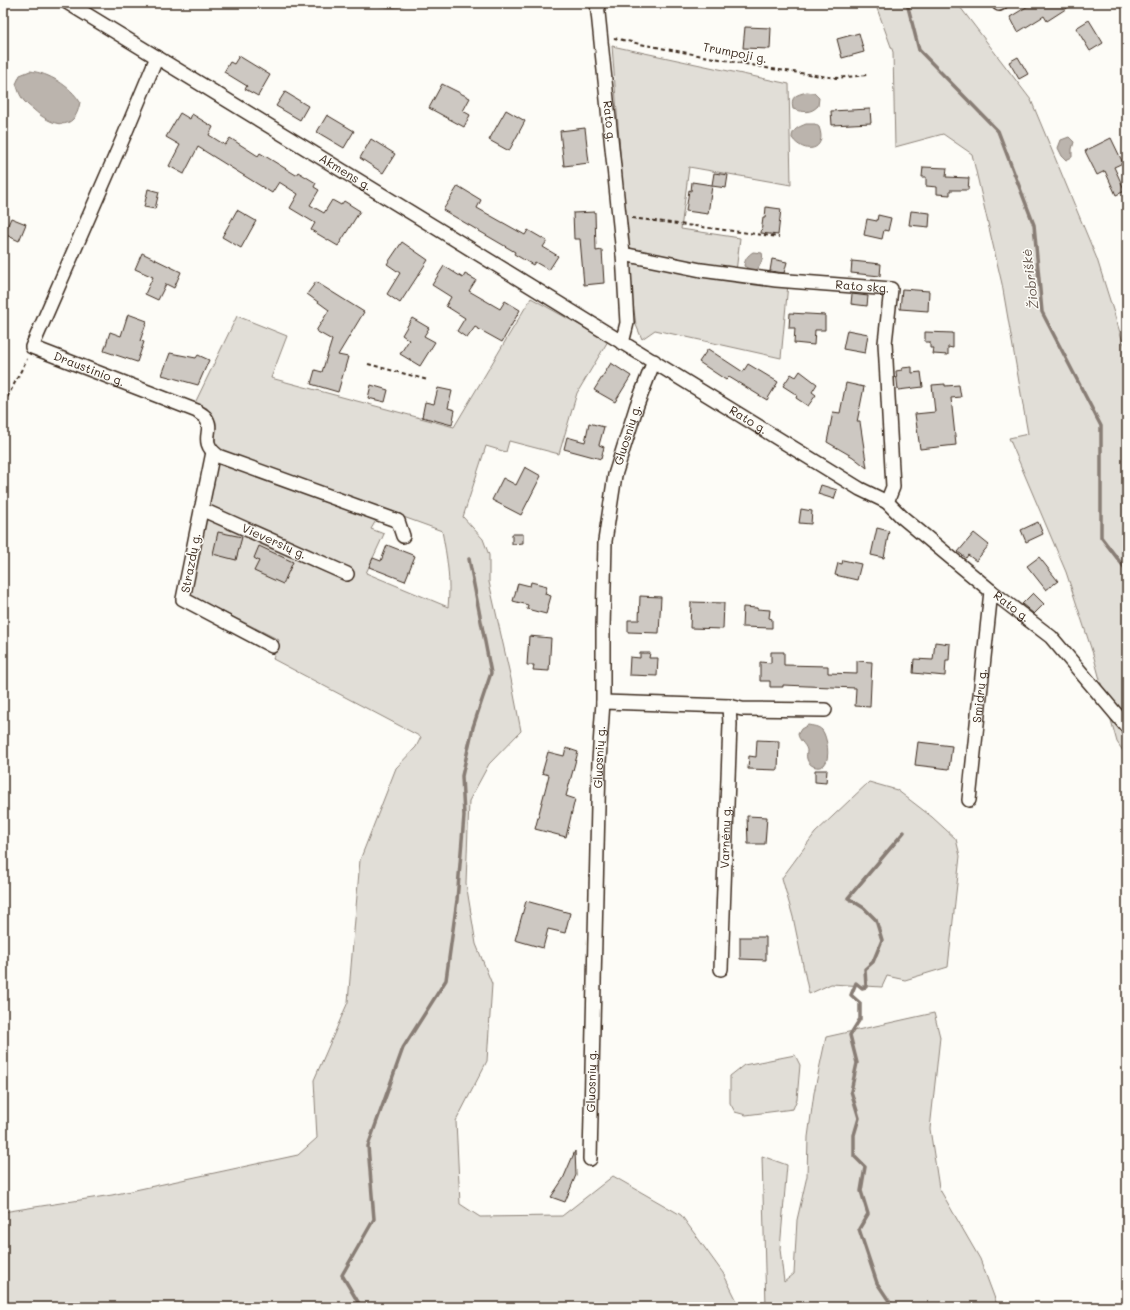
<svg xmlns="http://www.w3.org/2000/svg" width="1130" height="1310" font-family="Mali,sans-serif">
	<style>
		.green { fill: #e1ded7; stroke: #8e847a }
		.water { fill: #bbb4ad; stroke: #887d74 }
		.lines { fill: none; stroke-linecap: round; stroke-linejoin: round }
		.stream { stroke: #887d74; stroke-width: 3.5 }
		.building { fill: #cdc8c2; stroke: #3b2a1e }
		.minor-casing { stroke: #3b2a1e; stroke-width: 16 }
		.path { stroke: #3b2a1e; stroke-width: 2; stroke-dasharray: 4 3; stroke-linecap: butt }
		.minor { stroke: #fdfcf7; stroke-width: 13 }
		.labels { text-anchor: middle; stroke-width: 3; stroke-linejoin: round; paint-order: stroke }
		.street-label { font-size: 12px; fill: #3b2a1e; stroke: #fdfcf7 }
		.water-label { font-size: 13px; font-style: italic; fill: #615349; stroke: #fdfcf7 }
	</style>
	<rect width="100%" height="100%" fill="#fdfcf7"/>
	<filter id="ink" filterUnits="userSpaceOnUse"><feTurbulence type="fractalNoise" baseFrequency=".025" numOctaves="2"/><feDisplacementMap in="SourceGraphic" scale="8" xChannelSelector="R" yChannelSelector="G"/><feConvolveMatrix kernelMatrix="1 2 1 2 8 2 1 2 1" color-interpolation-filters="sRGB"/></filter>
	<g filter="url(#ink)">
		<path class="green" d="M369,3H407C399,11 379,6 369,3Z
			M875,3H957L1031,100L1097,259L1123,342L1127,348V757L1117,742L1093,654L1066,572L1009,438L1028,434L1002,284L972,154L943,134L895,147L893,52Z
			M612,46L789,84L791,185L689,167L681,229L740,238L736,272L633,250L627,244Z
			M633,262L788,284L781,358L655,330L642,339L636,325L628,267L629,263Z
			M531,298L608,341L577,393L559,454L509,441L506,452L486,446L463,517L483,539L489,555V582L511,679L521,731L489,764L469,801L466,883L476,944L492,984L487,1061L456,1121L460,1204L480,1217L562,1216L613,1176L681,1215L723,1273L740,1307H3V1212L112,1195L298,1155L317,1138L314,1080L348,1002L360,860L396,768L416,747L421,737L273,659L279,640L190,595L215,460L378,517L371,529L384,534L366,573L448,607C451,581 447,557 442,531L219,450L215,443L216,422L207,408L195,403L237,316L287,336L271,378L454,427Z
			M869,782L897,790L932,817L956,839L960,856L948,967L905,980L887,976L882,987L831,984L809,994L793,917L782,878L815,833Z
			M934,1013L940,1037L930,1129L939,1188L980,1259L998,1307H766L762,1156L787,1165L780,1249L784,1282L794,1274L797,1220L807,1176L808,1137L814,1093L826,1037Z
			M795,1055L800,1065L797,1099L793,1109L746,1115L735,1112L730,1103V1076L744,1065Z"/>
		<path class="water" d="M30,71C49,73 70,86 80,102C75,134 51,126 33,109C29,106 24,102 22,98C19,94 18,88 16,84L20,75Z
			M807,92L814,93L819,98L818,106C810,114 803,112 793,109C790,96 796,95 807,92Z
			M806,124H815L819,127C828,151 804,155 792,138C792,129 799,127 806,124Z
			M1069,137L1074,142L1072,149V157L1066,160L1062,156L1058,148L1061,140Z
			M753,252L762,253C764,259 760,264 758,269L753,271L744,266C745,259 747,256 753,252Z
			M808,725C813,726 818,726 822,730C827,736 831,759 824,765C818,770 809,766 807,759C806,756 807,753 807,750C805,743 799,741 798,734L801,729Z"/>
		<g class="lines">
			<path class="stream" d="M907,3L919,50L998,131L1034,225L1042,312L1101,426V537L1127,571
				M361,1307L342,1275L374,1219L368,1146L403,1048L446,980L457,900L464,816L462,776L473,727L491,673L469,559
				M886,1307L891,1304L877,1283L859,1229L868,1214L861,1191L865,1167L854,1156V1135L859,1118L851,1091L857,1063L850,1035L860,1019V1003L851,995L856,983L862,988L866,987L865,969L873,962L882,940L876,920L864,908L848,898L904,832"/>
		</g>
		<path class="building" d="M1033,3H1075L1047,21L1044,16L1018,32L1010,17Z
			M1089,20L1103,43L1090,51L1076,28Z
			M745,27L771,28L770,49L743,48Z
			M859,33L864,52L842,58L837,39Z
			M239,56L270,75L258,96L245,89L247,86L224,72L230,62L234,64Z
			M1018,57L1028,74L1019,79L1009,62Z
			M442,84L470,98L463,111L470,115L464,127L429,108Z
			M285,92L308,106L300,120L276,106Z
			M870,109L871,123L832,125L831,111Z
			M506,110L525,121L509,151L489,140Z
			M180,113L190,119L192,114L213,127L209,135L225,145L230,138L258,156L260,153L296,175L298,172L316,183L314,187L319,190L310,205L324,213L332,200L341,205L344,201L360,211L338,246L311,230L315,223L290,208L298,194L279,182L272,193L198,147L184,174L169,166L180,145L166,137Z
			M327,115L354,131L344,148L317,132Z
			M585,128L589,163L564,166L560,131Z
			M1111,138L1123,163L1114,167L1125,191L1116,195L1105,171L1097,175L1085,151Z
			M371,139L395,154L383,173L360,158Z
			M923,167L947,168L946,177L969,178L968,190H950V195L937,194V187L926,186V177H922Z
			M714,173L728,175L726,188L712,186L708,214L686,211L689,190L691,191L692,182L712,185Z
			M458,186L481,200L477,208L525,235L528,230L547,241L543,247L558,256L549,270L535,262L533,265L514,254L515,252L443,210Z
			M148,189L159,192L155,209L144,207Z
			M766,207L781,209L778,235L761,233L763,218H765Z
			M237,210L256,221L241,248L222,237Z
			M911,211L930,213L929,227L909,225Z
			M595,212L596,251L602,250L604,283L584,285L580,239H574L573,213Z
			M878,215L891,218L888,231L884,230L882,239L864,235L867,219L877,221Z
			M11,218L26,224L19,241L4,234Z
			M402,242L428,260L400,303L387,294L400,273L387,264Z
			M142,253L181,272L174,288L166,284L158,300L145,294L153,277L135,269Z
			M772,259L787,262L784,273L770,271Z
			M852,261L881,264L880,276L851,273Z
			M444,266L463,278L465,274L476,280L469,291L500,309L505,301L520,310L502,342L475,327L467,338L457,331L465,318L446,306L451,297L432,285Z
			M316,282L364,312L338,355L348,357L338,392L311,384L315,370L322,372L332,340L316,331L329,310L307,294Z
			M902,289L929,291L928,311L900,309Z
			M852,294L868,296L867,306L851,304Z
			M790,313L825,315V330H815L814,345L794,343L795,328H789Z
			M128,314L147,321L140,341L144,342L137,362L104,351L110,332L121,336Z
			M412,318L429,328L424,336L435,342L420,366L400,354L409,340L402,335Z
			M847,330L868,334L865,353L843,349Z
			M925,332L953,333V348L948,347V355L933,354L934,348H930V342H925Z
			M708,349L743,372L748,364L778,382L767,400L729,377L726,380L699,362Z
			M170,353L196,358L198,355L209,360L198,385L162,375Z
			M611,363L631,376L615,402L594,390Z
			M912,367V373L921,372L923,387L898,390L896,371L902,370V368Z
			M800,371L817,384L812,392L816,395L808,406L796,398L797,395L783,386L791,374L796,377Z
			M846,383L864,387L857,422H860L867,468L853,457L827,442L833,412L840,413Z
			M945,384V386L959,385L961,397L951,398L956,445L920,449L915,414L935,412L932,385Z
			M371,385L388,390L385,402L368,398Z
			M438,388L452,391L448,408L455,410L452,425L422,417L425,402L434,404Z
			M589,423L604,427L599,445L604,447L601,459L564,449L567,437L585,442Z
			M525,467L541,476L521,515L492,500L503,478L516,485Z
			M821,485L837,490L834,499L818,494Z
			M801,509L812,511L811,524L799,523Z
			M1038,522L1043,534L1026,542L1021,530Z
			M877,528L889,531L884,558L871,555Z
			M218,532L242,537L236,560L213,554Z
			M974,533L989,545L976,561L968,555L966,558L958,552Z
			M512,534H523V543L512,544Z
			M387,545L415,556L405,581L369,567L373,558L381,561Z
			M259,546L293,562L283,584L254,571L259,561L254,558Z
			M1039,557L1058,581L1046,590L1027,566Z
			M843,560L861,564L857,580L835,575L838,563L842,564Z
			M531,582L547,586L545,594L551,596L546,614L527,609L528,605L513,601L518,583L530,586Z
			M1033,593L1044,604L1034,614L1022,604Z
			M640,596L661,597L659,633L628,632V620H639Z
			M691,602L724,603L723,629L690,628Z
			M743,607L757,608V609L770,610L769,618L772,619V628L742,627Z
			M529,636L551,638L549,671L533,670L534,665H527Z
			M935,642L950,644L949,660H946L945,676L913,673L914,659L933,660Z
			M771,652H784V665L828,666V673L857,674V661L872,662L870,707L855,706L856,688L783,685V687H770V681H760V662L771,663Z
			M640,653H650L649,658H658L657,676L629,675L630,657L640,658Z
			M757,740L779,741L778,770L748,769L749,756L756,757Z
			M918,742L952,746L949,769L915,765Z
			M566,748L578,752L566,796L575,799L566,837L535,829L549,775L542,773L548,752L564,756Z
			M815,770H827L826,783L815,782Z
			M747,816L767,817L765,844H748Z
			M526,901L570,913L565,933L548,929L543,948L515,940Z
			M740,937H766V960L740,959Z
			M575,1151L576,1175L565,1202L551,1197L563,1179Z"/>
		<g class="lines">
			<g class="minor-casing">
				<g id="minor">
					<path id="s1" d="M68,3L451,237L860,489L887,502L902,517L991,591L1051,637L1127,727"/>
					<path id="s2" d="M597,3L623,254L627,323L622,343"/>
					<path d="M999,4L1001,3"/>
					<path id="s3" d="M157,57L124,136L32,347L197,411C199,413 203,415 205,417C216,431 197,440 218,456L398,521L403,536"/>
					<path id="s4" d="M623,254L701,270L776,280L891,289L885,343L893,487L887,502"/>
					<path d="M213,452L183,599L272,646"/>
					<path id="s5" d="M201,509L347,574"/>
					<path d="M603,702L729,706L742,709L825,710"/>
					<path id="s6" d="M969,800L991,591"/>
					<path id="s7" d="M721,969L730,724L729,706"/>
					<path id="s8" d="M590,1159L599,761L603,702V629L605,541L615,475L637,405L654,361"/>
				</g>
			</g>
			<path class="path" d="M614,38L640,44L772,69L836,78L867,75
				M632,218L779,237
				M368,364L428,380
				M3,403L8,396L27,359"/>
			<use href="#minor" class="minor"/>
		</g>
	</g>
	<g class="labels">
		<g class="street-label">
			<text transform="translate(735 53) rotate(11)" y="4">Trumpoji g.</text>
			<text dy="4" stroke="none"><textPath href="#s2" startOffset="119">Rato g.</textPath></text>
			<text dy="4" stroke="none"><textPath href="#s1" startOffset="325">Akmens g.</textPath></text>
			<text dy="4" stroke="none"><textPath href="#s4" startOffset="242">Rato skg.</textPath></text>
			<text dy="4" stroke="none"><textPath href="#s3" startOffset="377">Draustinio g.</textPath></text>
			<text dy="4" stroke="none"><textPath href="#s1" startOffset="798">Rato g.</textPath></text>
			<text dy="4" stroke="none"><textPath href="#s8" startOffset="727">Gluosnių g.</textPath></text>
			<text dy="4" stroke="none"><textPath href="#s5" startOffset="80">Vieversių g.</textPath></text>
			<text transform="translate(191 563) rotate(-79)" y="4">Strazdų g.</text>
			<text dy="4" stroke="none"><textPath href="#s1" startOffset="1122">Rato g.</textPath></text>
			<text dy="4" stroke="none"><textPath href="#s6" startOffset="105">Smidrų g.</textPath></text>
			<text dy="4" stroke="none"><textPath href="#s8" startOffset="402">Gluosnių g.</textPath></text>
			<text dy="4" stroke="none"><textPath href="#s7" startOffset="132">Varnėnų g.</textPath></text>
			<text dy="4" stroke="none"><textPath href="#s8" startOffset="78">Gluosnių g.</textPath></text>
		</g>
		<g class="water-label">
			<text transform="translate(1030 279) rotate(-97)" y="5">Žiobriškė</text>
		</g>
	</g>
	<rect width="1130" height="1310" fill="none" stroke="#fdfcf7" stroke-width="16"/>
	<rect x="8" y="8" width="1114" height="1294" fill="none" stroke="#3b2a1e" stroke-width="1.5" filter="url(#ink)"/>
</svg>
